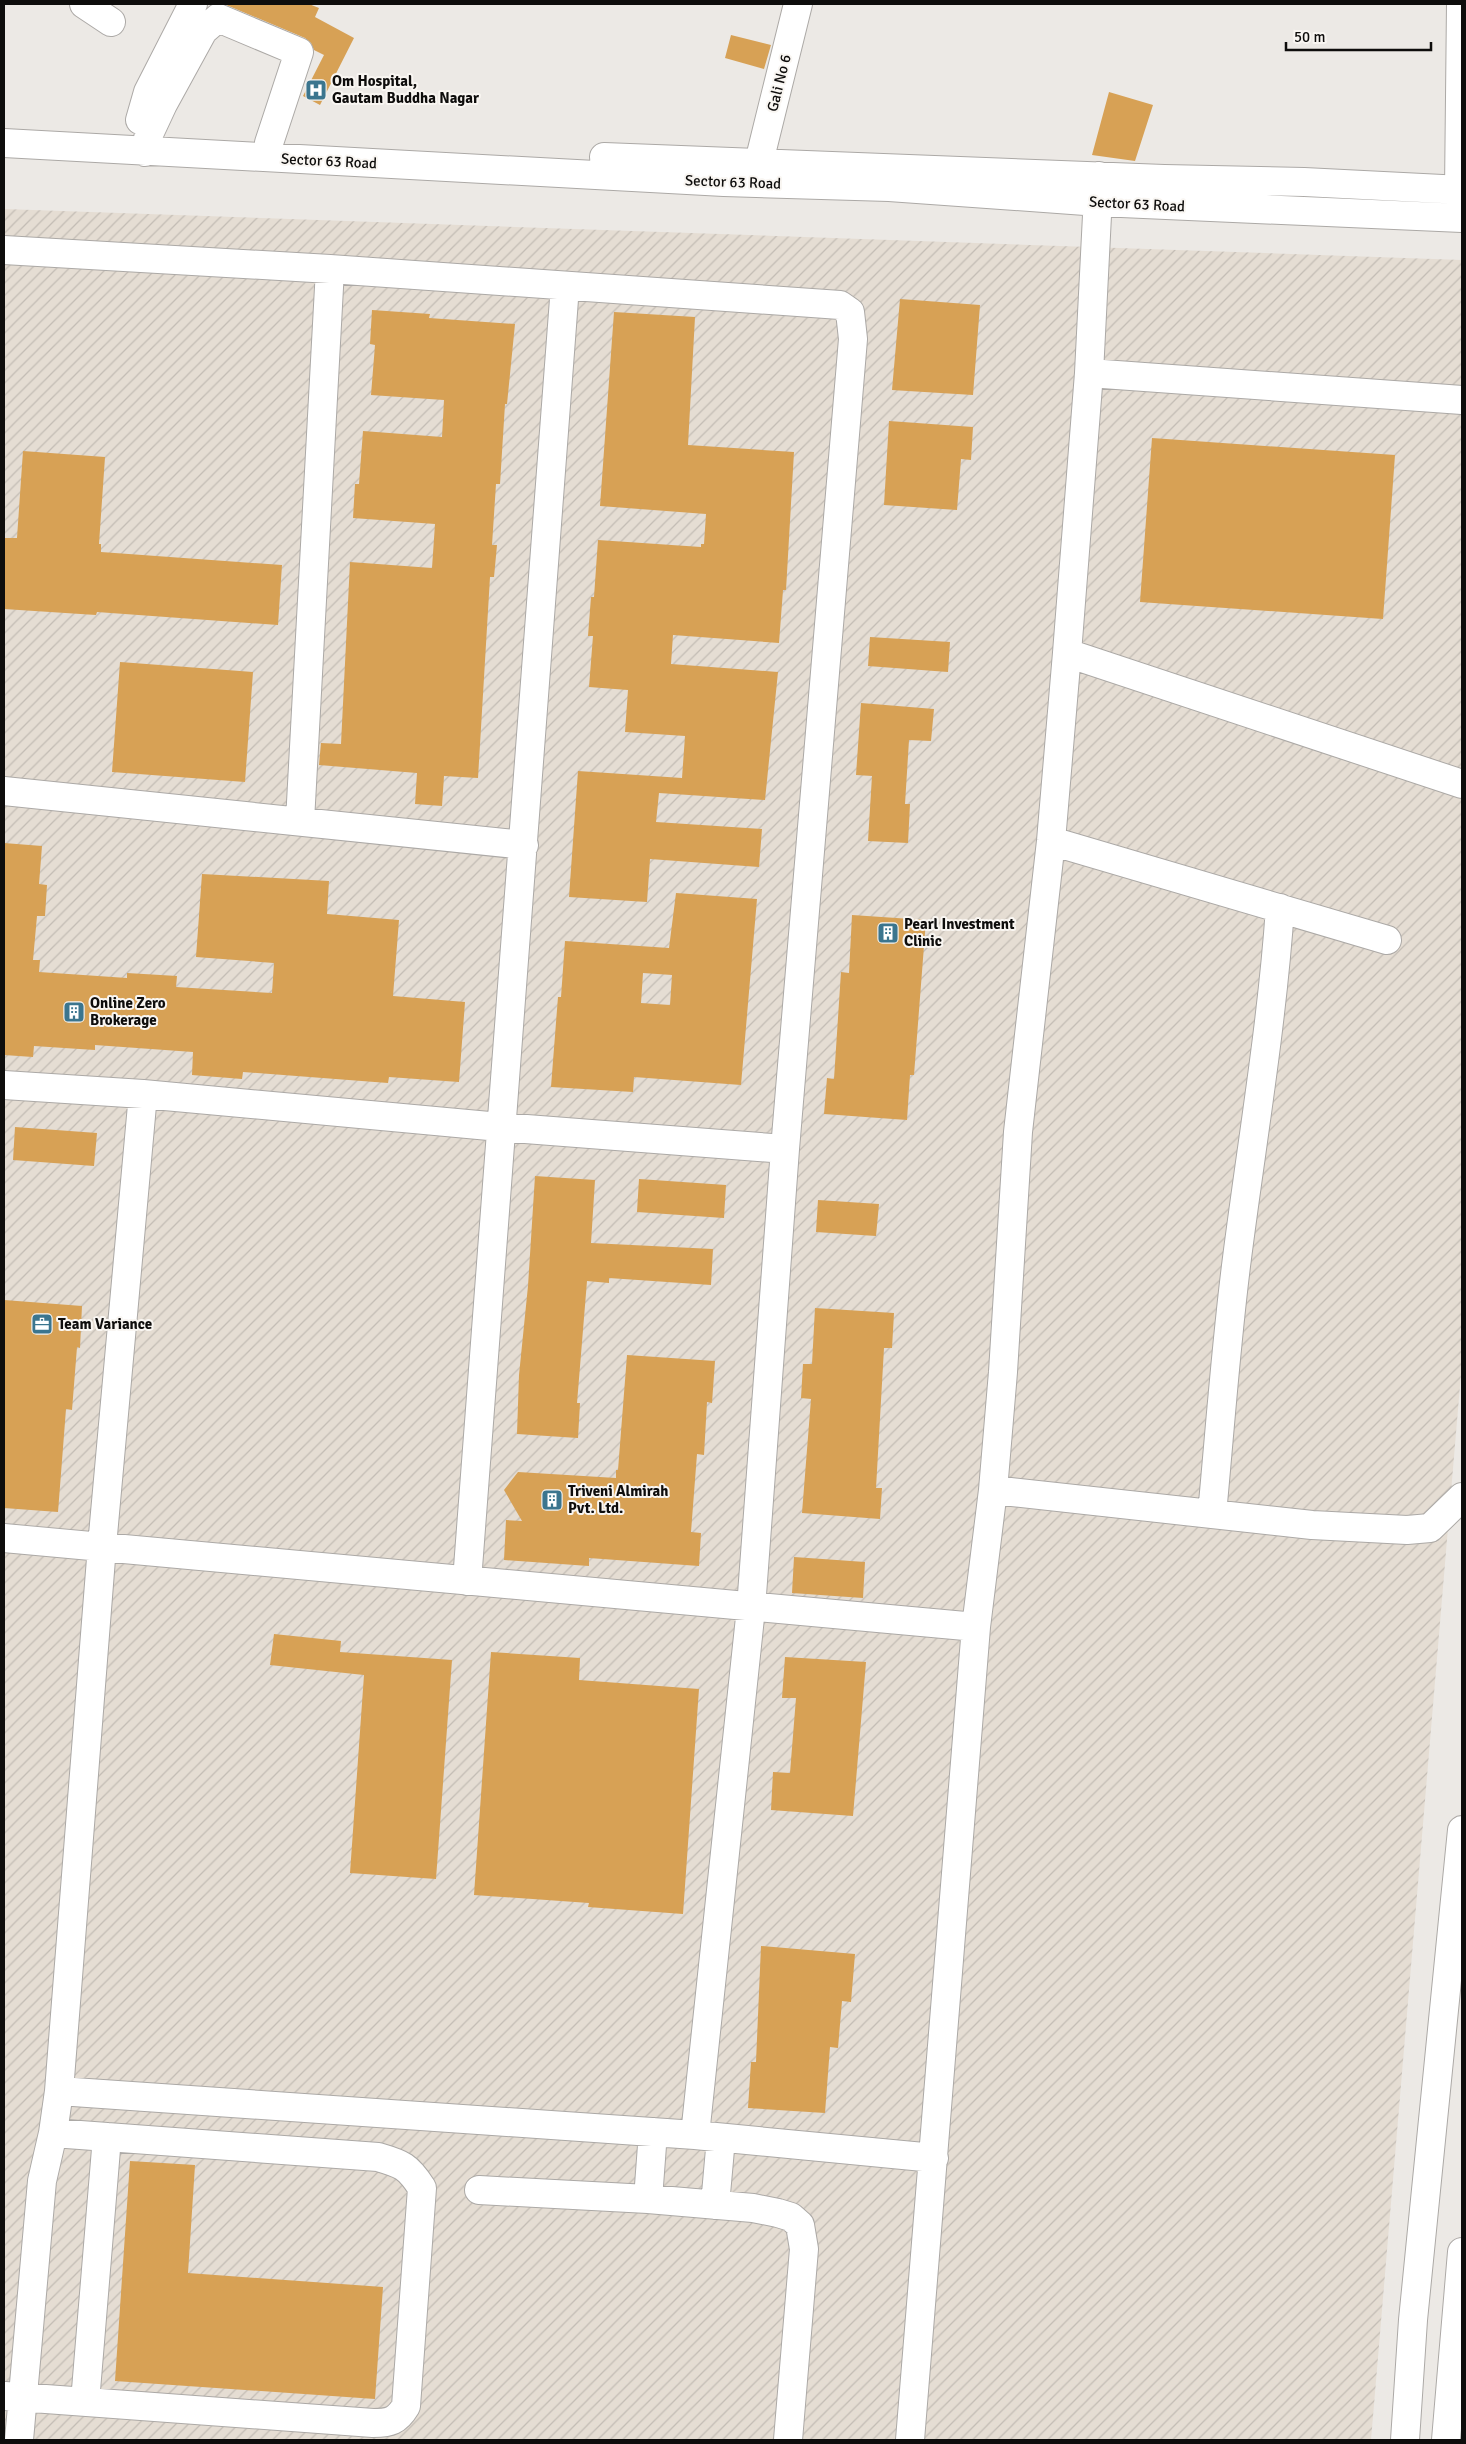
<svg xmlns="http://www.w3.org/2000/svg" width="1466" height="2444" font-family="Signika,sans-serif">
	<style>
		.industrial { fill: url(#industrial-furrows) }
		.building { fill: #d7a155; fill-rule: evenodd }
		.lines { fill: none; stroke-linecap: round; stroke-linejoin: round }
		.minor-casing { stroke: #aca9a6; stroke-width: 30 }
		.minor { stroke: #fff; stroke-width: 28 }
		.labels { text-anchor: middle; stroke-width: 4; stroke-linejoin: round; paint-order: stroke }
		.poi-label { font-size: 15px; font-weight: bold; fill: #0e0d0c; stroke: #f9f6f2; text-anchor: start }
		.street-label { font-size: 15px; fill: #0e0d0c; stroke: #f9f6f2 }
	</style>
	<defs>
		<pattern id="industrial-furrows" width="10" height="10" patternUnits="userSpaceOnUse" patternTransform="scale(1.25)"><rect width="10" height="10" fill="#e5ddd3"/><path d="M-1 1l2-2M0 10L10 0M9 11l2-2" fill="none" stroke="#c3bcb4"/></pattern>
	</defs>
	<rect width="100%" height="100%" fill="#ece9e5"/>
	<path class="industrial" d="M4,209L1462,260V1362L1371,2440H4Z"/>
	<path class="building" d="M224,4H309L319,8L315,17L354,38L320,105L303,96L324,55L314,50L311,43L305,38Z
		M731,35L771,45L764,69L725,58Z
		M1109,92L1153,105L1135,161L1092,155Z
		M900,299L980,305L973,395L892,390Z
		M372,310L430,314L429,318L515,324L507,404H505L500,484H496L492,545H497L494,577H490L478,778L444,776L442,806L415,804L417,773L319,765L321,743L341,744L350,562L432,568L435,524L353,518L355,484H359L363,431L442,437L444,400L371,395L375,345L370,344Z
		M614,312L695,317L688,445L794,452L786,590H783L779,643L673,635L671,664L778,672L765,800L659,793L656,822L762,829L759,867L650,859L647,902L569,897L578,771L682,778L685,736L625,732L628,690L589,687L593,636H588L591,597H594L598,540L701,547V544H704L706,514L600,506Z
		M889,421L973,427L971,460L961,459L957,510L884,505Z
		M1152,438L1395,455L1383,619L1140,602Z
		M23,451L105,457L99,544H101V552L282,565L278,625L97,612L96,615L4,609V538H17Z
		M870,637L950,642L948,672L868,666Z
		M120,662L253,672L245,782L112,772Z
		M861,703L934,709L931,741L909,740L905,804H910L908,843L868,841L872,776L856,775Z
		M4,843L42,846L39,884L47,885L45,916H37L33,960H40L39,972L127,978V973L177,976L176,987L272,993L274,963L196,957L202,874L329,881L327,914L399,920L393,996L465,1002L459,1082L389,1077L388,1083L243,1072L242,1079L192,1075L193,1052L95,1045V1050L34,1046L33,1057L4,1055Z
		M676,893L757,899L741,1085L634,1077L633,1092L551,1087L558,997H561L565,941L669,948ZM643,973L672,975L670,1005L641,1003Z
		M852,915L926,920L914,1075H910L907,1120L824,1114L827,1078L834,1079L841,972L849,973Z
		M15,1127L97,1133L94,1166L13,1160Z
		M535,1176L595,1180L591,1243L713,1249L711,1285L609,1278V1283L587,1281L577,1403H580L578,1438L517,1434L519,1375L528,1286Z
		M639,1179L726,1185L724,1218L637,1212Z
		M818,1200L879,1204L876,1236L816,1232Z
		M4,1300L82,1306L80,1348L77,1347L72,1410L66,1409L58,1512L4,1508Z
		M815,1308L894,1313L892,1348H884L876,1488H882L880,1519L802,1513L811,1399L801,1398L803,1364H812Z
		M627,1355L715,1361L712,1403L707,1402L704,1455L697,1454L691,1532L701,1533L699,1566L589,1558V1566L504,1560L506,1520L522,1521L504,1490L518,1472L616,1478V1470H618Z
		M794,1557L865,1562L863,1598L792,1593Z
		M274,1634L341,1641L340,1652L452,1660L436,1879L350,1873L364,1675L270,1665Z
		M491,1652L580,1658L579,1680L699,1689L683,1914L588,1907L589,1903L474,1895Z
		M785,1657L866,1662L853,1816L771,1810L773,1772L790,1773L796,1698H782Z
		M761,1946L855,1954L851,2002L842,2001L838,2048L830,2047L825,2113L748,2108L751,2062H756Z
		M130,2161L195,2165L188,2273L383,2287L375,2399L115,2381Z"/>
	<g class="lines">
		<g class="minor-casing">
			<path id="minor" d="M84,4L111,22
				M140,120L148,92L193,4
				M4,143L724,182L889,187L1099,202L1462,218
				M145,152L149,134L163,104L203,31L218,18L299,52L269,143
				M604,157L1164,179L1304,182L1462,190
				M759,162L798,4
				M1459,190L1461,4
				M4,250L330,269L840,305L850,312L853,339L785,1149L751,1608L695,2135
				M1089,373L1462,400
				M1067,653L1462,784
				M4,791L524,845
				M300,821L330,269
				M1051,841L1387,940
				M4,1085L143,1094L500,1127L785,1149
				M993,1490L1312,1525L1407,1530L1430,1528L1462,1497
				M1212,1514C1220,1429 1226,1343 1237,1258C1252,1141 1272,1025 1280,908
				M4,1538L976,1627
				M467,1581L565,286
				M59,2091L695,2135L934,2158
				M479,2190L648,2199L753,2208L778,2213L791,2217L800,2225L804,2249L788,2440
				M648,2199L653,2132
				M715,2205L721,2138
				M5,2396L373,2423C390,2423 397,2421 406,2406L422,2188C408,2166 402,2164 378,2157L53,2133
				M85,2402L107,2137
				M19,2440L42,2181L53,2133L59,2091L102,1546L143,1094
				M910,2440L976,1627L993,1490L1003,1372L1018,1132L1051,841L1067,653L1089,373L1099,176
				M1405,2440L1413,2320L1462,1830
				M1446,2440L1462,2252"/>
		</g>
		<use href="#minor" class="minor"/>
	</g>
	<defs>
		<g id="hospital-square" transform="scale(1.125)"><rect x="-9" y="-9" width="18" height="18" rx="4" fill="#3b758e" stroke="#f9f6f2"/><path d="M-5-5h3v3.5h4V-5h3V5h-3V1.5h-4V5h-3Z" fill="#fff"/></g>
		<g id="building-square" transform="scale(1.125)"><rect x="-9" y="-9" width="18" height="18" rx="4" fill="#3b758e" stroke="#f9f6f2"/><path d="M-4-6H4V6H1V3H-1V6H-4ZM-2.5-4.3h1.7v1.8h-1.7ZM.8-4.3h1.7v1.8H.8ZM-2.5-1h1.7V.8h-1.7ZM.8-1h1.7V.8H.8Z" fill="#fff"/></g>
		<g id="office-square" transform="scale(1.125)"><rect x="-9" y="-9" width="18" height="18" rx="4" fill="#3b758e" stroke="#f9f6f2"/><path d="M-6-3h4V-5.5h4V-3h4V5H-6ZM-1-4.5V-3h2v-1.5ZM-6 0V1H6V0Z" fill="#fff"/></g>
	</defs>
	<g fill-rule="evenodd">
		<use href="#hospital-square" x="316" y="90"/>
		<use href="#building-square" x="888" y="933"/>
		<use href="#building-square" x="74" y="1012"/>
		<use href="#office-square" x="42" y="1324"/>
		<use href="#building-square" x="552" y="1500"/>
	</g>
	<g class="labels">
		<g class="poi-label">
			<text x="332" y="86">Om Hospital,<tspan x="332" dy="17">Gautam Buddha Nagar</tspan></text>
			<text x="904" y="929">Pearl Investment<tspan x="904" dy="17">Clinic</tspan></text>
			<text x="90" y="1008">Online Zero<tspan x="90" dy="17">Brokerage</tspan></text>
			<text x="58" y="1329">Team Variance</text>
			<text x="568" y="1496">Triveni Almirah<tspan x="568" dy="17">Pvt. Ltd.</tspan></text>
		</g>
		<g class="street-label">
			<text transform="translate(779 83) rotate(-76)" y="5">Gali No 6</text>
			<text transform="translate(329 161) rotate(3)" y="5">Sector 63 Road</text>
			<text transform="translate(733 182) rotate(2)" y="5">Sector 63 Road</text>
			<text transform="translate(1137 204) rotate(3)" y="5">Sector 63 Road</text>
		</g>
	</g>
	<rect width="1466" height="2444" fill="none" stroke="#0e0d0c" stroke-width="10"/>
	<path d="M1286 42v8h145v-8" fill="none" stroke="#0e0d0c" stroke-width="2.5"/>
	<text x="1294" y="42" font-size="15" fill="#0e0d0c" stroke="#f9f6f2" stroke-width="4" paint-order="stroke">50 m</text>
</svg>
